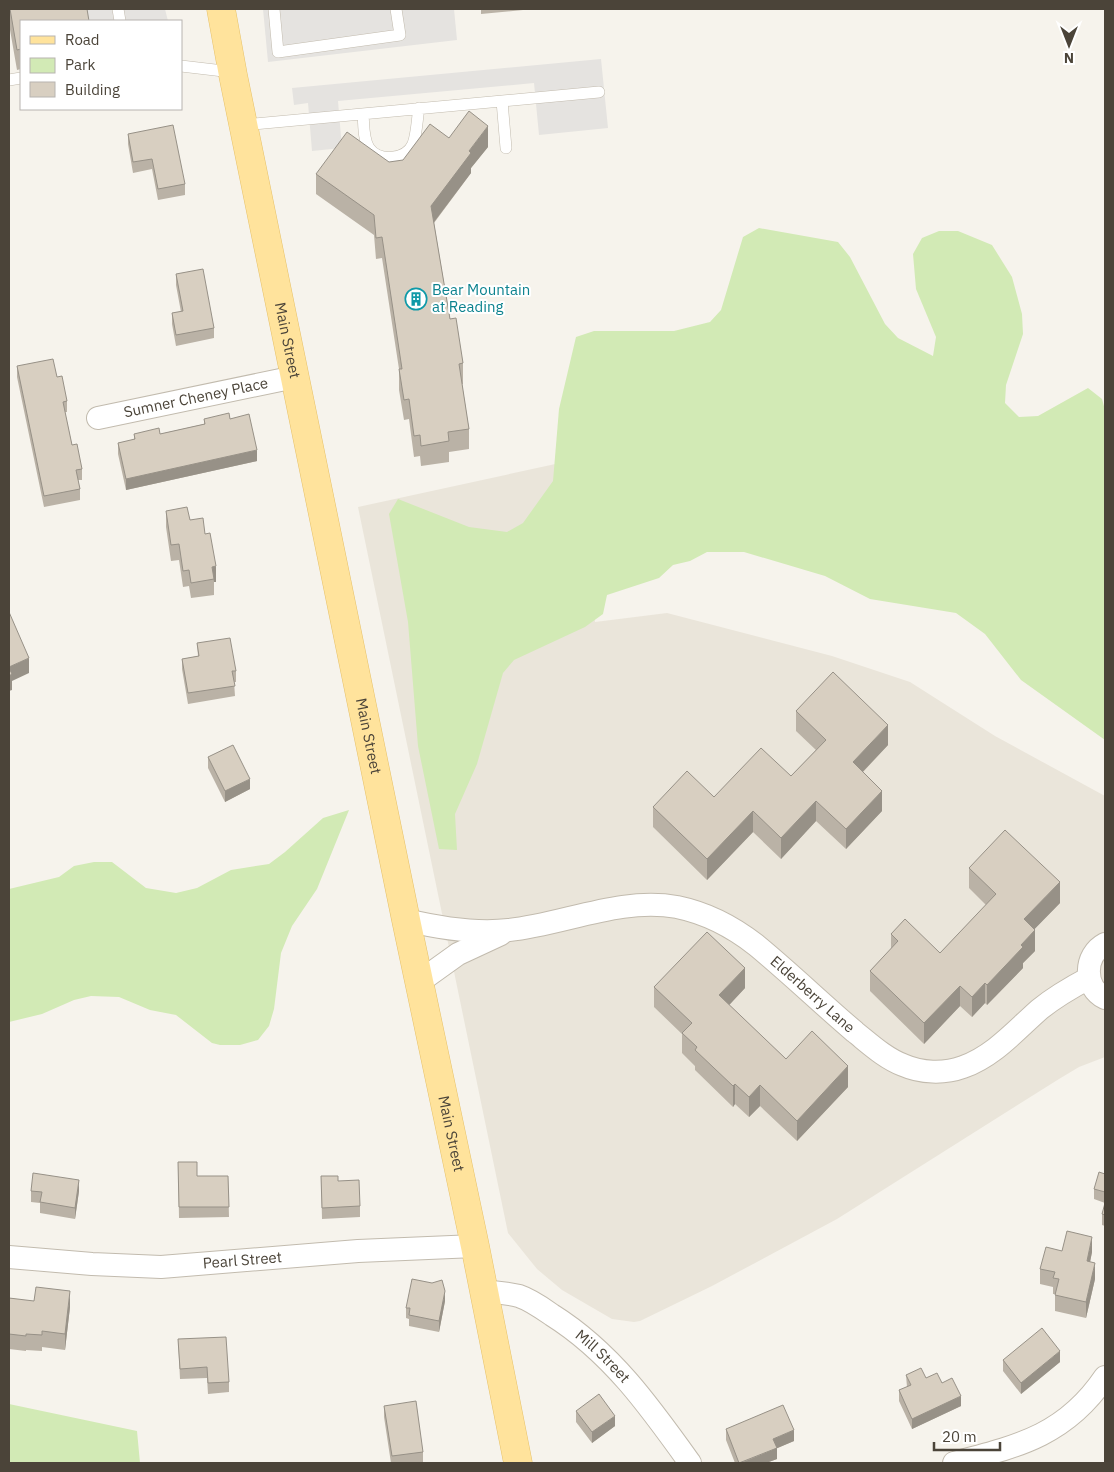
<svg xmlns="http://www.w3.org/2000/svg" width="1114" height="1472" font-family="'IBM Plex Sans',sans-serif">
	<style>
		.residential { fill: #eae5da }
		.green { fill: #d2eab5 }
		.parking { fill: #e5e3e0 }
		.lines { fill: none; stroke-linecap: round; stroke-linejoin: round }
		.service-casing { stroke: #c2bbae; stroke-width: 12 }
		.minor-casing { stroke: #c2bbae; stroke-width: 24 }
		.primary-casing { stroke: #e6c16a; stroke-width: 29 }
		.service { stroke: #fff; stroke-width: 11 }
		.minor { stroke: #fff; stroke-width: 22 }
		.primary { stroke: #ffe39c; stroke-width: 28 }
		.wall { fill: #bab2a6 }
		.shaded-wall { fill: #979187 }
		.building { fill: #d8cfc1; stroke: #979187 }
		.labels { text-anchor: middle; stroke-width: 4; stroke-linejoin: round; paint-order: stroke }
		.culture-label { font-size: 15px; fill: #0d838f; stroke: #fff; text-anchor: start }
		.street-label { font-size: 15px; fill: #4b4439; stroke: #fff }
	</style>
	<rect width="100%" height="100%" fill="#f6f3ec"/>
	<path class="residential" d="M597,455L585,503L595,622L667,613L832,656L910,682L995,736L1105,796V1057L1079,1067L1059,1079L837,1219L712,1286L640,1321L634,1322L612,1319L562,1290L537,1269L508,1233L358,507Z"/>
	<path class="green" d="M759,228L838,242L850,257L885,324L898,338L933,356L936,337L916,289L913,254L922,238L939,231H958L992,245L1012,277L1022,314L1023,334L1006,385L1005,403L1019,417L1038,416L1088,388L1102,399L1105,410V740L1021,680L985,634L956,613L870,599L825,576L744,552H707L690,561L673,565L659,578L607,595L603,614L585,627L514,660L503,673L477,764L455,814L457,850L439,849L418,746L408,622L389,514L398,499L469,527L507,532L523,523L553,481L559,409L576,337L594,331H674L710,322L721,310L743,237Z
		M349,810L317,889L292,926L281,953L274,1009L269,1026L258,1040L240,1045H220L212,1043L176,1015L150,1010L119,997L91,996L74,1000L42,1014L9,1022V889L59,877L74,866L94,862H112L146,888L176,893L197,888L231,870L269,864L285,852L323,818Z
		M9,1404L137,1431L140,1463H9Z"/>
	<path class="parking" d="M83,9H165L168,21H86Z
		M263,9H454L457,40L268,62Z
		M601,59L608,128L539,135L534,83L338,101L342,148L312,151L308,103L294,105L292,88Z"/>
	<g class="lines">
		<g class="service-casing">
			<path id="service" d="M118,9L120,21
				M274,9L278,52L400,35L396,9
				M181,66L232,72
				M9,80L21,78
				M502,101L506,148
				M363,114C364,124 363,139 369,148C379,162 406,160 413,144C417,133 417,119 419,108
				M243,125L599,92"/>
		</g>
		<g class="minor-casing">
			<g id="minor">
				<path id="s1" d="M98,418L295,377"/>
				<path id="s2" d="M406,920C439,928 474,934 509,930C565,924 620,897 677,907C706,913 733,927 756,945C790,973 822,1004 855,1032C870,1044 885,1058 903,1065C921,1073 944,1074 963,1067C994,1056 1016,1030 1040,1009C1055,997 1072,987 1089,978"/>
				<path d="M1105,944C1084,955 1083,987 1105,998"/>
				<path d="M419,982L458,954L501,934"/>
				<path id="s3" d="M9,1257L92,1264L161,1267L358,1251L475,1246"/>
				<path id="s4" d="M484,1292C496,1292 507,1293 519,1296C531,1300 542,1308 552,1315C611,1352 650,1407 690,1463"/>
				<path d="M954,1463C1019,1446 1066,1435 1105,1377"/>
			</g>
		</g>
		<g class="primary-casing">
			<g id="primary">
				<path id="s5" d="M221,9L233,75L406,920L475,1246L518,1463"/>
			</g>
		</g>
		<use href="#service" class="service"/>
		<use href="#minor" class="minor"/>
		<use href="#primary" class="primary"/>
	</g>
	<path class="wall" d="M9,9H87L21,21V69L17,70L9,24Z
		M481,9H533L481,14Z
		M128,134L185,184V195L158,200L152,169L133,173L128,144Z
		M488,147L471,168V173L434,223L450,319L463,363V384H462L469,429V449L449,452V462L421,466L420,456L414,457L409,419L404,420L399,390V369L382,258L376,259L374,235L316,194V174Z
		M176,274L214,328V338L176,346L172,324V313L181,312L176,285Z
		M17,366L57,377L67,401V412H65L72,445L82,469V480H78L80,489V500L44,507L17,377Z
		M204,419H230L257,461L126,490L118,454V443L134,440V434H160L204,424Z
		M166,511L190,520L205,534L216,582H214V595L191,598L189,586L183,587L179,560L171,561L166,527Z
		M197,643L236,671V682H234L235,696L188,704L182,669V659L198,656Z
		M796,711L888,745L863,772L882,811L846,849L816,821L781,859L753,832L707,880L653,827V807L714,797L791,776L816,750L796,731Z
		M208,757L250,789L225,802L208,768Z
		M969,868L1060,903L1034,929L1035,951L1023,963V968L987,1005L985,1003L972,1017L960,1006L924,1044L870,991V971L891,949V934L940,953L986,905L969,888Z
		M654,987L745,988L729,1005L786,1059L848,1087L797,1141L760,1106L749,1117L735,1104L733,1107L695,1070V1066L682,1053V1034L654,1007Z
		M178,1162L197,1176H228L229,1217L179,1218Z
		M1105,1174V1203L1094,1199V1189Z
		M321,1176L338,1181L360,1206V1217L322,1219Z
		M31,1191H79L75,1219L40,1213V1203L31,1202Z
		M1105,1204V1226L1102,1225V1214Z
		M1062,1251L1092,1252L1090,1262L1095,1279L1086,1318L1055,1311V1294H1053V1287L1040,1284V1269Z
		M9,1298L70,1307L65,1350L42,1347V1351L26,1350V1351L9,1349Z
		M445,1301L439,1332L409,1326V1319L406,1318V1308Z
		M178,1339L229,1382V1392L208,1394L207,1378L180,1379Z
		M1003,1360L1060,1362L1021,1394L1003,1371Z
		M906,1375L926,1378L942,1383L961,1406L912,1429L899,1401V1390L907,1387Z
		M384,1406L423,1452V1463H391L384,1417Z
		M576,1411L615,1426L592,1443L576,1422Z
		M726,1429L794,1441L777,1448V1459L766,1463H735L726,1440Z"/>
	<path class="shaded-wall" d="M488,126V147L471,168V173L431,226V206L469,151Z
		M257,450V461L126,490V479Z
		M216,566V582H214L212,567Z
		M29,658V673L12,681V690L9,691V667Z
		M888,725V745L853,782V762Z
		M250,779V789L225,802V791Z
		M882,791V811L846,849V829Z
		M816,801V821L781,859V838Z
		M753,811V832L707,880V859Z
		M1060,882V903L1024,940V919Z
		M1035,930V951L1023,963V968L987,1005V985L1021,945Z
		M745,968V988L719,1016V995Z
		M985,983V1003L972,1017V997Z
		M960,986V1006L924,1044V1023Z
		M848,1066V1087L797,1141V1121Z
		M735,1084V1104L733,1107V1086Z
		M760,1085V1106L749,1117V1097Z
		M79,1180V1191L75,1219V1208Z
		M1092,1237V1252L1087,1277V1261Z
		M1095,1263V1279L1086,1318V1302Z
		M70,1291V1307L65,1350V1334Z
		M445,1291V1301L439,1332V1321Z
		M1060,1351V1362L1021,1394V1383Z
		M961,1396V1406L912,1429V1419Z
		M615,1416V1426L592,1443V1432Z
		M794,1430V1441L773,1450V1439Z
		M777,1448V1459L766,1463H741Z"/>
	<path class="building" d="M10,9H87L89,21H21V49L17,50Z
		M469,111L488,126L469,151L471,153L431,206L450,319L456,318L463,363L459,364L469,429L448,432L449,441L421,446L420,435L414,436L409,399L404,400L399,369H402L382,237L376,238L374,215L316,174L347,132L389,162L403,160L430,124L449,138Z
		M173,125L185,184L158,189L152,159L133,162L128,134Z
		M203,269L214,328L176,335L172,313L183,311L176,274Z
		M53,359L57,377L62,376L67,401L63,402L72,445L77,444L82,469L76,470L80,489L44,496L17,366Z
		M229,413L230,419L249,414L257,450L126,479L118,443L135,439L134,434L159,428L160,434L205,424L204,419Z
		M187,507L190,520L203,518L205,534L210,533L216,566L212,567L214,579L191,583L189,570L183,571L179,544L171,545L166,511Z
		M9,612L29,658L9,667Z
		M230,638L236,671H232L235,686L188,693L182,659L199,656L197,643Z
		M9,668L12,674L9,676Z
		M833,672L888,725L853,762L882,791L846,829L816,801L781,838L753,811L707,859L653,807L687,771L714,797L761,748L791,776L826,740L796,711Z
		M233,745L250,779L225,791L208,757Z
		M1005,830L1060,882L1024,919L1035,930L1021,945L1023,947L987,985L985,983L972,997L960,986L924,1023L870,971L898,941L891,934L905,919L940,953L996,894L969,868Z
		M707,932L745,968L719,995L786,1059L812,1031L848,1066L797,1121L760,1085L749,1097L735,1084L733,1086L695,1050L697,1047L682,1033L692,1023L654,987Z
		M178,1162H197V1176H228L229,1207H179Z
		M1099,1172L1105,1174V1192L1094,1189Z
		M33,1173L79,1180L75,1208L40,1202L42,1192L31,1191Z
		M321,1176H338V1181L359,1180L360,1206L322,1208Z
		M1105,1203V1215L1102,1214Z
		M1067,1231L1092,1237L1087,1261L1095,1263L1086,1302L1055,1295L1059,1279L1053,1278L1055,1272L1040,1269L1046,1247L1062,1251Z
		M412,1279L432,1283L442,1280L445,1291L439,1321L409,1315L410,1308H406Z
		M36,1287L70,1291L65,1334L42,1331V1335L26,1334V1336L9,1334V1298L34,1301Z
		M1042,1328L1060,1351L1021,1383L1003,1360Z
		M226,1337L229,1382L208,1383L207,1367L180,1369L178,1339Z
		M921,1368L926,1378L937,1373L942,1383L952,1378L961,1396L912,1419L899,1390L911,1385L906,1375Z
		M599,1394L615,1416L592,1432L576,1411Z
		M416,1401L423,1452L392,1456L384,1406Z
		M783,1405L794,1430L773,1439L777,1448L739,1463L726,1429Z"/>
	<defs>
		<g id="building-ring" transform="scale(1.125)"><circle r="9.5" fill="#fff" stroke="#0f9aa8" stroke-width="1.5"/><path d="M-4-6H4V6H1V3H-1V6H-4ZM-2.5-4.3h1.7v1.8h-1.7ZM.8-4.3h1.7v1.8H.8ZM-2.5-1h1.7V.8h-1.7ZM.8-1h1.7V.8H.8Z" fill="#0f9aa8"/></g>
	</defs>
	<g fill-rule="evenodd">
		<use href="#building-ring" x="416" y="299"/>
	</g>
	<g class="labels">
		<g class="culture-label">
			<text x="432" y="295">Bear Mountain<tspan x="432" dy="17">at Reading</tspan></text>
		</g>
		<g class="street-label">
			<text dy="5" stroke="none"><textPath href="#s5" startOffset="338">Main Street</textPath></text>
			<text dy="5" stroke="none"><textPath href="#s1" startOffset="100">Sumner Cheney Place</textPath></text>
			<text dy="5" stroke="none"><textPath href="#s5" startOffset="742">Main Street</textPath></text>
			<text dy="5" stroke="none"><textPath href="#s2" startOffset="438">Elderberry Lane</textPath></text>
			<text dy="5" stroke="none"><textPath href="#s5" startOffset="1148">Main Street</textPath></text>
			<text dy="5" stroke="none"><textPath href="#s3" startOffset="234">Pearl Street</textPath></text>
			<text dy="5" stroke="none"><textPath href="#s4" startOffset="139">Mill Street</textPath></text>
		</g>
	</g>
	<rect width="1114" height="1472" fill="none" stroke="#4b4439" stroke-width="20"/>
	<rect x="20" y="20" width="162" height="90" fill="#ffffff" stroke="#b7b4b0"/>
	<rect x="30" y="36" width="25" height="8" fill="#ffe39c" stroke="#b7b4b0"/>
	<text x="65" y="45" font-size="15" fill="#4b4439">Road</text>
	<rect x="30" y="58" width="25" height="15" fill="#d2eab5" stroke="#b7b4b0"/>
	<text x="65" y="70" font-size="15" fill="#4b4439">Park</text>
	<rect x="30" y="82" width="25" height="15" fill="#d8cfc1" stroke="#b7b4b0"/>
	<text x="65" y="95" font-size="15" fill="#4b4439">Building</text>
	<g transform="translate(1069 45) rotate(180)" stroke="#ffffff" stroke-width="4" paint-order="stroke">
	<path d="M0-4L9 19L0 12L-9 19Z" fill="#4b4439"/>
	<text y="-8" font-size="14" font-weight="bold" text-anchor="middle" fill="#4b4439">N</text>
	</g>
	<path d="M934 1442v8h66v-8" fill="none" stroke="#4b4439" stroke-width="2.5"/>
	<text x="942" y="1442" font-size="15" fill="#4b4439" stroke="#ffffff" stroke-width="4" paint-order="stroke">20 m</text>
</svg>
